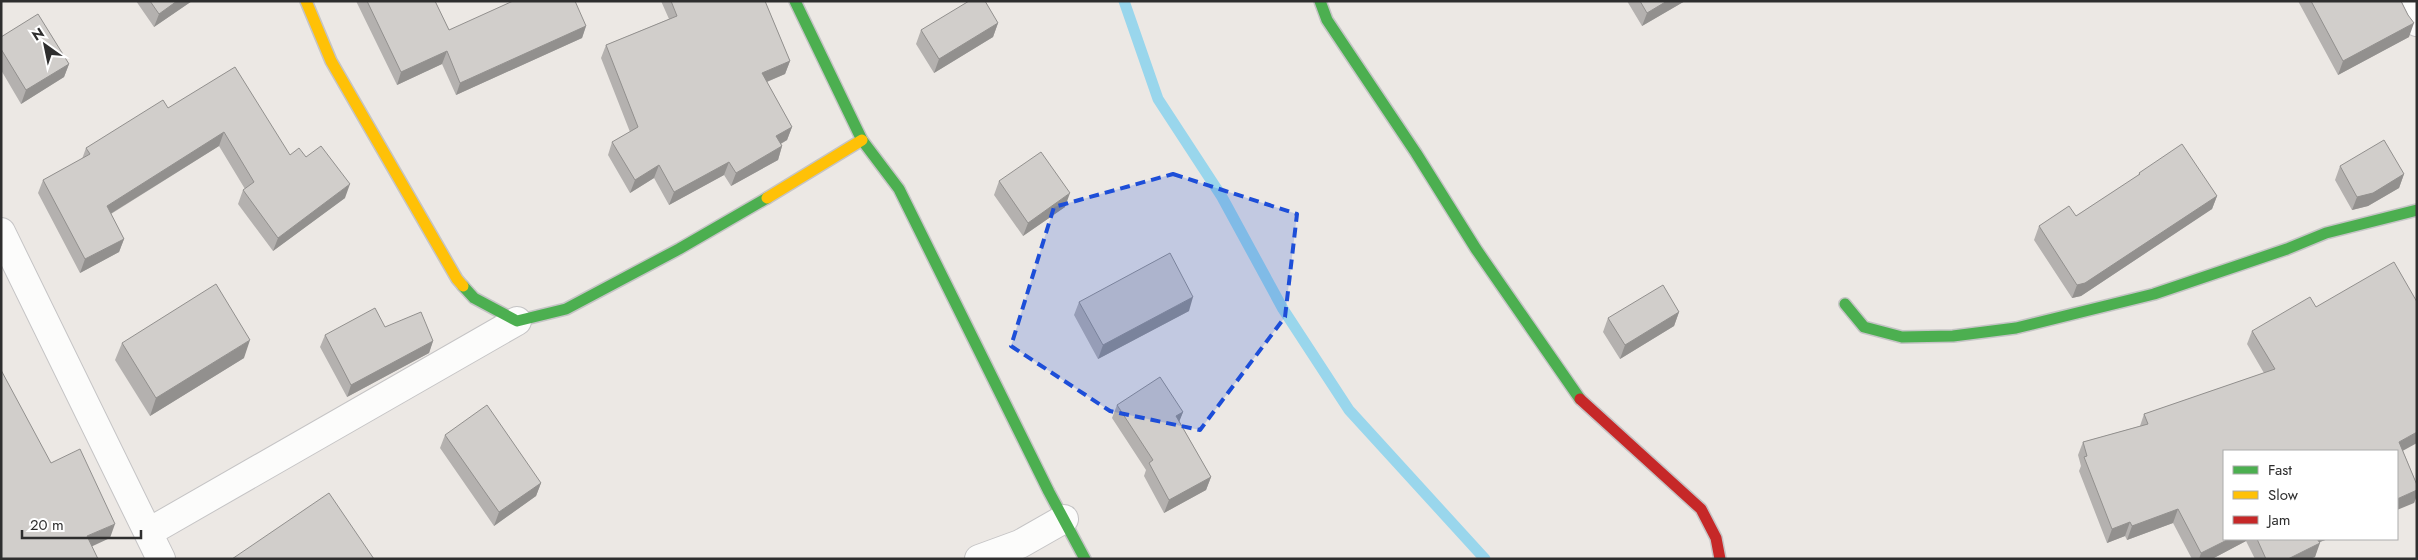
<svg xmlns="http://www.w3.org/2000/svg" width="2418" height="560" font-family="Jost,sans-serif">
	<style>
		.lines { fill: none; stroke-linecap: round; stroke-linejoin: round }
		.stream { stroke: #99d6ec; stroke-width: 11 }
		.street-casing { stroke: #c5c4c5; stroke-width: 30 }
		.fast-casing { stroke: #c5c4c5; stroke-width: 14 }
		.slow-casing { stroke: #c5c4c5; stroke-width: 14 }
		.jam-casing { stroke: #c5c4c5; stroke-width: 14 }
		.street { stroke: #fcfcfb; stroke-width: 28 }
		.fast { stroke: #4caf50; stroke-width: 11 }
		.slow { stroke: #ffc107; stroke-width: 11 }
		.jam { stroke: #c62828; stroke-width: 11 }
		.wall { fill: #b4b1af }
		.shaded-wall { fill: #92908e }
		.building { fill: #d1cecb; stroke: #92908e }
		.marked { fill: #1d4ed8; fill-opacity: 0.2; stroke: #1d4ed8; stroke-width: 4; stroke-dasharray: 10 6; stroke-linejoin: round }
	</style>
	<rect width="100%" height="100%" fill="#ece8e4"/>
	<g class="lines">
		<path class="stream" d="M1124,1L1158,99L1222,197L1283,309L1349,410L1485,559"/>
		<g class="street-casing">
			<path id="street" d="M2407,1L2417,22
				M1,232L161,559
				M149,532L517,321
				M979,559L1020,544L1064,519"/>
		</g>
		<g class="fast-casing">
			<path id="fast" d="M795,1L862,140L899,189L1049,492L1085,559
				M1320,1L1327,20L1416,153L1476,249L1580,399
				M463,286L474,298L517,321L566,309L679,249L767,198
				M1845,304L1864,327L1902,337L1953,336L2016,328L2154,294L2287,249L2326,233L2417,210"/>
		</g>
		<g class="slow-casing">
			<path id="slow" d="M306,1L331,61L457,279L463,286
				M767,198L862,140"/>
		</g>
		<g class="jam-casing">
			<path id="jam" d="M1580,399L1701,509L1716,538L1720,559"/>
		</g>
		<use href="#street" class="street"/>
		<use href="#fast" class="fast"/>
		<use href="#slow" class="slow"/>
		<use href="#jam" class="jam"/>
	</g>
	<path class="wall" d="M136,1H192L154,27Z
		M356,1H435L449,30L586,26L582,38L456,95L442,64L397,85Z
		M661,1H765L790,61L785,74L767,82L792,127L787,140L781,144L782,146L778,160L731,186L724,175L669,205L654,178L630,193L608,155L612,142L630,132L601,58L606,45L669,19Z
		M1627,1H1685L1642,26Z
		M2298,1H2401L2408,15L2409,37L2338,75Z
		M998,23L993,37L934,73L916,44L921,30Z
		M1,37L69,64L64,77L21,104L1,70Z
		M168,108L290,155L306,157L345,198L273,251L238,204L243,190L245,189L219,146L111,214L124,239L119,252L80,273L38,193L43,180L82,159L86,148Z
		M2340,166L2404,174L2399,188L2368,206L2352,210L2335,180Z
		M2139,173L2217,196L2212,209L2081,296L2072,298L2034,240L2039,226L2076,216L2138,176Z
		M999,181L1065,207L1023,236L994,195Z
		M1079,302L1189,311L1098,359L1074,315Z
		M1679,312L1674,326L1620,359L1603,332L1608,318Z
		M385,327L433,341L429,353L347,397L320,347L325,335Z
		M2252,331L2403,451L2417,485V495L2414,503L2397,451L2224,539H2328L2319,542L2315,557L2310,559H2255L2246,541L2212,559H2192L2173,523L2127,540L2125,536L2107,543L2079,471L2081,466L2078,455L2083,442L2140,426L2144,414L2264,373L2247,344Z
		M122,343L244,358L150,416L115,360Z
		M1117,405L1183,412L1179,421L1211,477L1206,490L1164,513L1144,476L1146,470L1112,418Z
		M445,435L541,483L536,496L494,526L440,448Z"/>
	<path class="shaded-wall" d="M177,1H192L154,27L159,14Z
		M1667,1H1685L1642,26L1647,13Z
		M998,23L993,37L934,73L939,59Z
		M2414,23L2409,37L2338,75L2343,61Z
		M586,26L582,38L456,95L460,83Z
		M447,51L442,64L397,85L401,72Z
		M790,61L785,74L757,86L762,73Z
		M69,64L64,77L21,104L26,90Z
		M792,127L787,140L771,149L776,136Z
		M224,132L219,146L102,219L107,206Z
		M782,146L778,160L731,186L736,173Z
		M729,162L724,175L669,205L674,192Z
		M659,165L654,178L630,193L635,180Z
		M2404,174L2399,188L2368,206L2352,210L2357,197Z
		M350,184L345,198L273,251L278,238Z
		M1070,193L1065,207L1023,236L1028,223Z
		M2217,196L2212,209L2081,296L2072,298L2077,285Z
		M124,239L119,252L80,273L85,259Z
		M1193,297L1189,311L1098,359L1103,345Z
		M1679,312L1674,326L1620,359L1625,345Z
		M250,340L244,358L150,416L156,398Z
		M433,341L429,353L347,397L351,385Z
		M1183,412L1178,425L1176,416Z
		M2417,432V443L2397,454L2399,442Z
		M1211,477L1206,490L1164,513L1169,500Z
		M541,483L536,496L494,526L499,512Z
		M2417,490V495L2414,503L2397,510V499Z
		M2178,509L2173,523L2127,540L2132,526Z
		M2130,522L2125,536L2107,543L2112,529Z
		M115,524L110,538L82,551L87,536Z
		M2229,539H2247L2246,541L2212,559H2199L2201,553Z
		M2312,539H2328L2309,546Z
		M2320,543L2315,557L2310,559H2288Z"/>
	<path class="building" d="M150,1H177L159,14Z
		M367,1H435L449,30L513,1H575L586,26L460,83L447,51L401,72Z
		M671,1H765L790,61L762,73L792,127L776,136L782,146L736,173L729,162L674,192L659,165L635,180L612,142L638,127L606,45L677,16Z
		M969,1H985L998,23L939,59L921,30Z
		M1640,1H1667L1647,13Z
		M2311,1H2401L2408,15L2414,23L2343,61Z
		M38,14L69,64L26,90L1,49V37Z
		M235,67L290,155L299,148L306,157L321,146L350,184L278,238L243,190L254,182L224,132L107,206L124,239L85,259L43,180L90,154L86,148L163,100L168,108Z
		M2384,140L2404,174L2373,193L2357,197L2340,166Z
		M2182,144L2217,196L2085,283L2077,285L2039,226L2069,206L2076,216L2140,174L2139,173Z
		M1041,152L1070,193L1028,223L999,181Z
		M1170,253L1193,297L1103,345L1079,302Z
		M2394,262L2417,302V432L2399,442L2417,485V490L2397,499V451H2224V539H2229L2201,553L2178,509L2132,526L2130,522L2112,529L2084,457L2087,456L2083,442L2148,424L2144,414L2275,369L2252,331L2310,297L2316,307Z
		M216,284L250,340L156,398L122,343Z
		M1663,285L1679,312L1625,345L1608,318Z
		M375,308L385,327L421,312L433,341L351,385L325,335Z
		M1,370L51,463L80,449L115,524L87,536L98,559H1Z
		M1160,377L1183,412L1176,416L1211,477L1169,500L1149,463L1153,460L1117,405Z
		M487,405L541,483L499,512L445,435Z
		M329,493L374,559H232Z
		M2257,539H2317L2320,543L2288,559H2266Z"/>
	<path class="marked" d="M1173,174L1297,214L1285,317L1200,430L1110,411L1011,346L1054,207Z"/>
	<rect width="2418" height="560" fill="none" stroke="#2e2e2e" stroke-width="5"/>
	<rect x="2223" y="450" width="175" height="90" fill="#ffffff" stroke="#ababab"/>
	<rect x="2233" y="466" width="25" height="8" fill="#4caf50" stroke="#ababab"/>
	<text x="2268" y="475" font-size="15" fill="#2e2e2e">Fast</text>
	<rect x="2233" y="491" width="25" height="8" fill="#ffc107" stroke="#ababab"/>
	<text x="2268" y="500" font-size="15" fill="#2e2e2e">Slow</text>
	<rect x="2233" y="516" width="25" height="8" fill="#c62828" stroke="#ababab"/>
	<text x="2268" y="525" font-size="15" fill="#2e2e2e">Jam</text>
	<g transform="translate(45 45) rotate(327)" stroke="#ffffff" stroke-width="4" paint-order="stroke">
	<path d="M0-4L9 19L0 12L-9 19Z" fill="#2e2e2e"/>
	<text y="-8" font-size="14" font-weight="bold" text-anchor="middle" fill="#2e2e2e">N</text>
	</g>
	<path d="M22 530v8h119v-8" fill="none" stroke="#2e2e2e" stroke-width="2.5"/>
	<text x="30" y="530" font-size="15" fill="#2e2e2e" stroke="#ffffff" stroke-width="4" paint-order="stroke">20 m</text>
</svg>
